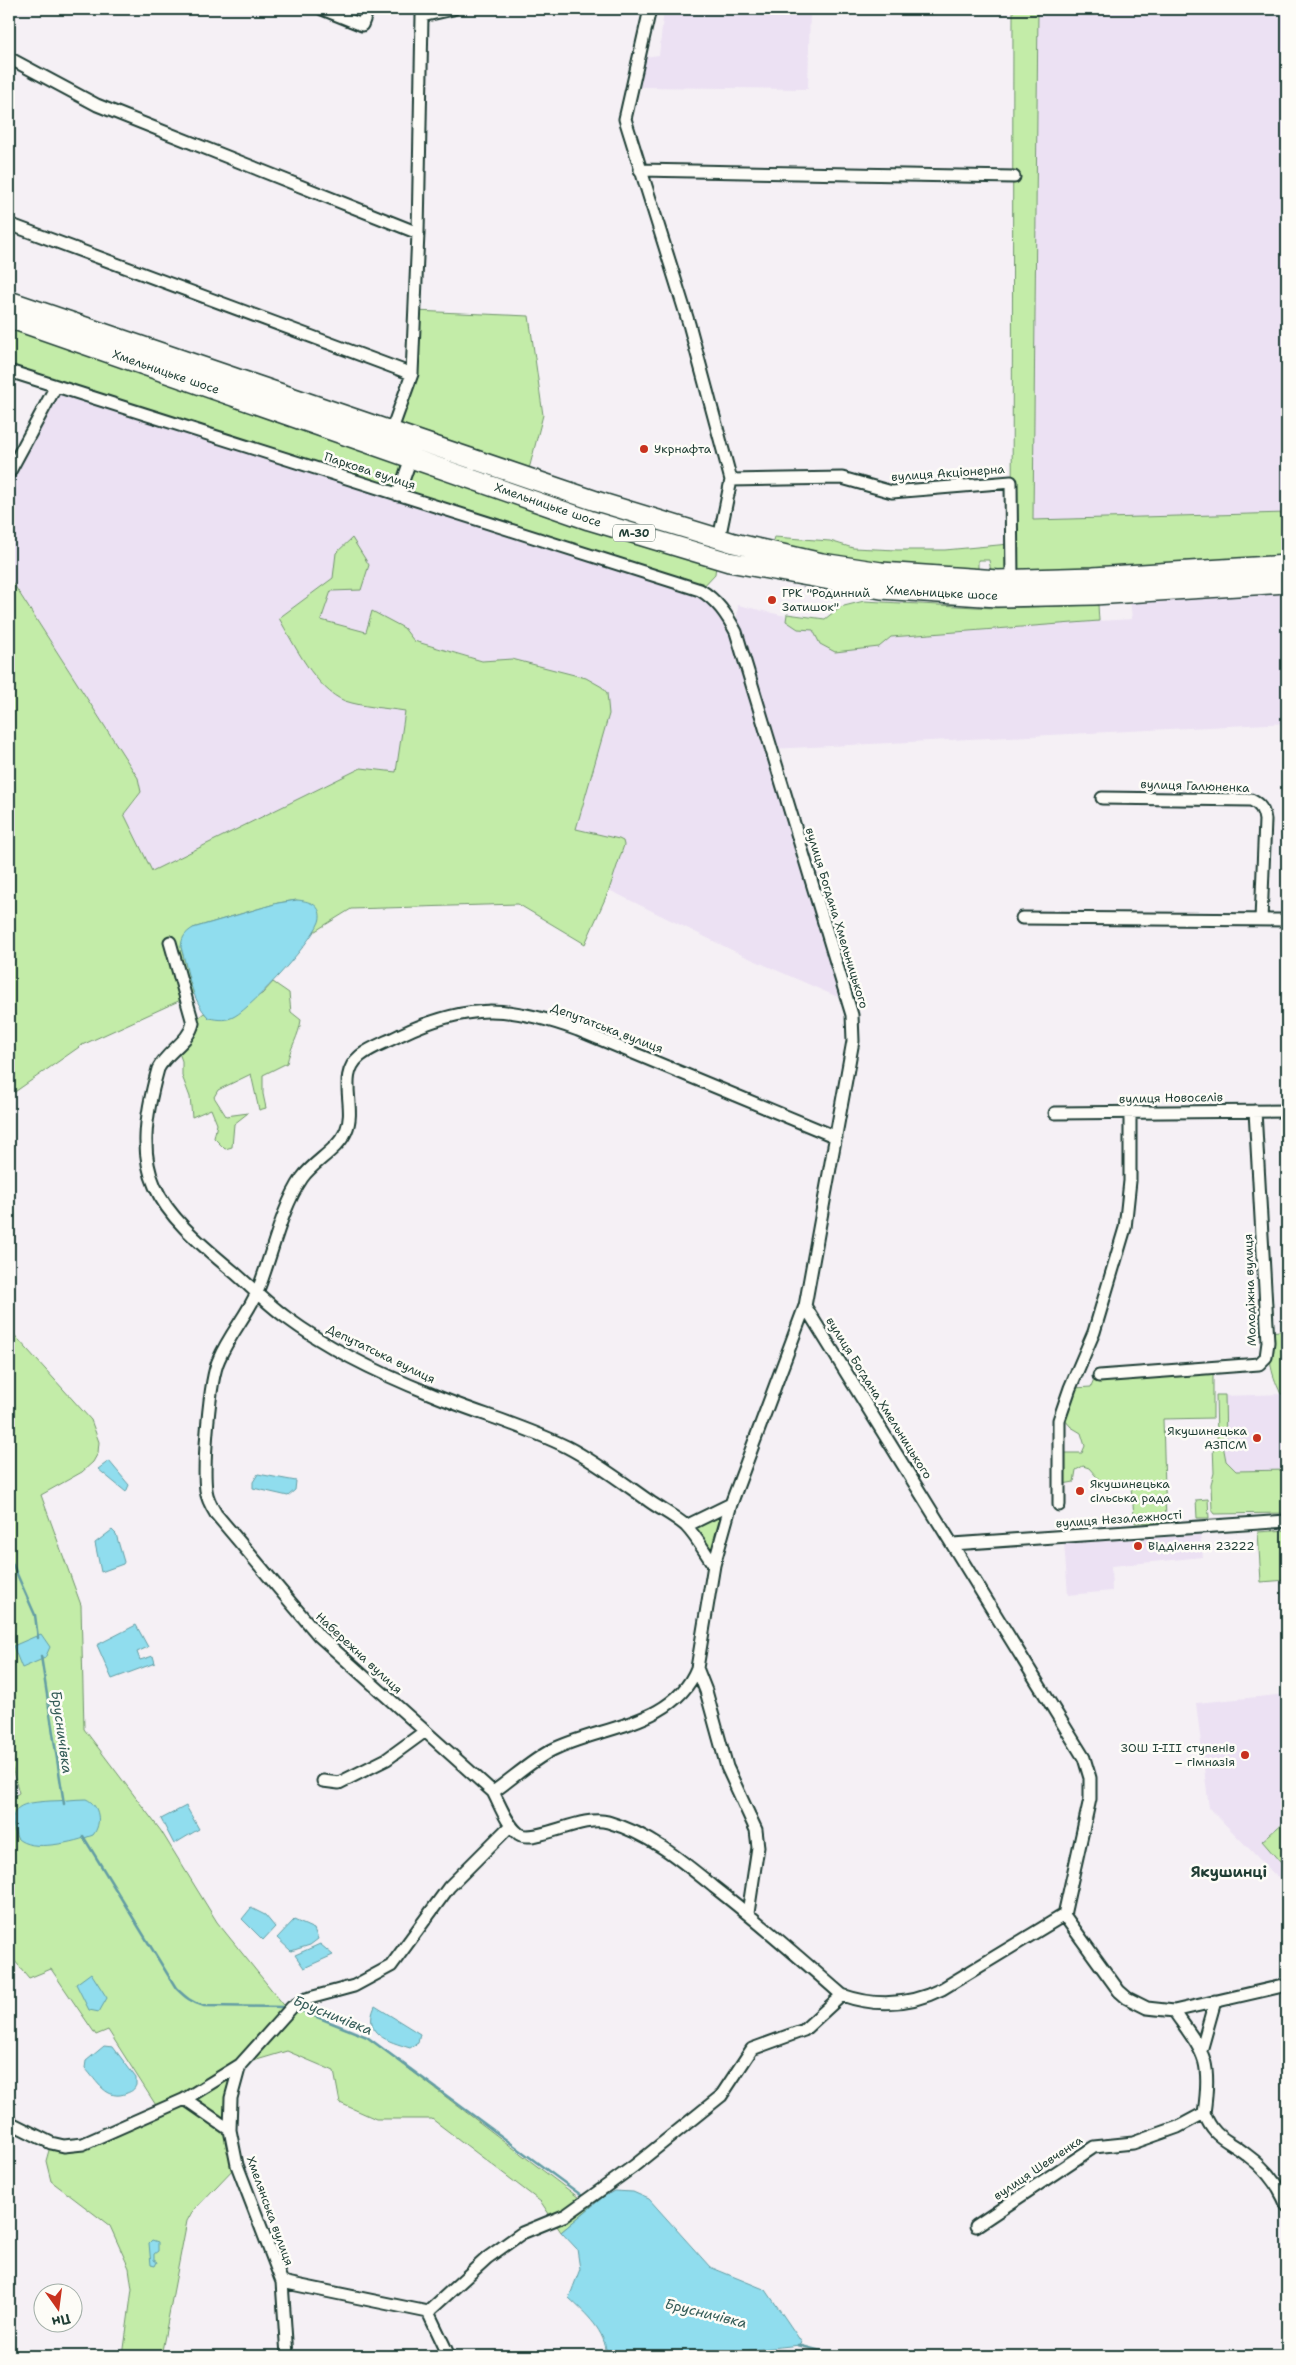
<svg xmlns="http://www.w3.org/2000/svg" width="1296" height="2365" font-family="'Shantell Sans',sans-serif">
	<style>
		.built { fill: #ece1f3 }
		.green { fill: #c3eca8; stroke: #71946e }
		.water { fill: #90ddee; stroke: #639da4 }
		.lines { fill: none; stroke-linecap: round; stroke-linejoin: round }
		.stream { stroke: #639da4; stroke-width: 2.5 }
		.minor-casing { stroke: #1f3d34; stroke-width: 15 }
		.trunk-casing { stroke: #1f3d34; stroke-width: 22 }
		.minor { stroke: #fdfcf7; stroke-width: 11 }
		.trunk { stroke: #fdfcf7; stroke-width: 19 }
		.poi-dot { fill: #c8321e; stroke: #fdfcf7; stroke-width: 2 }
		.labels { text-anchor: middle; stroke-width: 5; stroke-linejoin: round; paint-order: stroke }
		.shield { fill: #fdfcf7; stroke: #62766e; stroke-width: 1 }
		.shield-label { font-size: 11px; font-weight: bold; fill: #1f3d34 }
		.street-label { font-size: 12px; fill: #1f3d34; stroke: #fdfcf7 }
		.poi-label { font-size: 12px; fill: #1f3d34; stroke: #fdfcf7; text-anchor: start }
		.water-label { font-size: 14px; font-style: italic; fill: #365d59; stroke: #fdfcf7 }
		.quarter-label { font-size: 15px; font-weight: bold; fill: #1f3d34; stroke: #fdfcf7 }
	</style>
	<rect width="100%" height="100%" fill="#f5f0f5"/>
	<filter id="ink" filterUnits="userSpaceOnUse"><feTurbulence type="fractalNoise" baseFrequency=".02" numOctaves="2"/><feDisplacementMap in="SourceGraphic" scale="10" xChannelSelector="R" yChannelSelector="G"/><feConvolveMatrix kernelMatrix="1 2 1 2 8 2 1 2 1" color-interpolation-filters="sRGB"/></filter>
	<g filter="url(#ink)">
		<path class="built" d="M664,9H810L808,89L638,87L644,57L659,55Z
			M1038,9H1287V513L1033,521Z
			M56,386L700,590L736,631L738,605L781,615L823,621L825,637L1132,619L1130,599L1287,591V723L771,749L849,1002L742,955L609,890L624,845L623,841L576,829L609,714L512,659L482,661L430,645L406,711L396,772L361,768L152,871L124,814L138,798V778L9,577V474Z
			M1284,1394L1287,1398V1470L1236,1471L1226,1461L1223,1444L1222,1396Z
			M1200,1535L1203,1557L1111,1566L1112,1591L1068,1595L1064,1543Z
			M1287,1694V1887L1209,1808L1196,1703Z"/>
		<path class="green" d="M1013,9H1038L1033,520L1287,513V557L1012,572Z
			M415,311L529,316L543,415L528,473L393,428L412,374Z
			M9,326L408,467L716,565L715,574L700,590L9,371Z
			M774,537L830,541L853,548L897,550H945L1009,544V572H991L989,560H978V571L847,561L772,544Z
			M352,538L369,565L361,590L331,591L321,620L366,632L372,611L404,628L414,641L482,661L512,659L586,678L602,687L607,693L609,714L576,829L619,839L623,841L624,845L609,890L585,944L518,904L351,909L312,933L316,924L297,900L278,903L193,928L181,947L194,994L82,1045L9,1096V577L138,778L141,792L124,814L152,871L361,768L396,772L405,711C386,708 363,707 345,701C316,690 293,643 279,618L333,578L336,553Z
			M864,601L994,608L1098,605L1099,621L891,637L879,647L835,652L820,644L813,630L798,629L786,621L787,614L825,619L840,607Z
			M273,982L289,993L291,1012L301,1020C299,1036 290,1048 287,1063L263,1075V1094L266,1108L259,1110L251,1074L218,1090L214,1097L226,1116L248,1113L234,1124L232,1147L225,1149L214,1138L217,1124L211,1109L192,1117L190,1097L182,1076V1061L178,1050L197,1024L199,1017L204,1013L209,1018L262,994Z
			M9,1329L91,1420L99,1442L98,1453L93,1462L82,1472L41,1495L81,1605L84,1729L161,1831L217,1922L287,2009L292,2007L367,2037L591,2207L561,2232L541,2202L432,2119H376L340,2103L334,2071L287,2051L240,2065L231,2098L237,2165L192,2212L187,2221L161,2356H123L132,2289L129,2268L110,2226L51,2181L46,2161L51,2143L64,2146L159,2110L108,2030L96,2035L51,1969L29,1978L9,1954V1873L15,1869L9,1826V1799L19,1793L9,1757Z
			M1287,1330V1398L1284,1394H1281C1269,1369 1269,1359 1271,1332Z
			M1213,1374V1418L1163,1419L1166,1522L1135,1523L1131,1487L1102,1483L1089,1468L1083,1466L1076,1470L1074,1482L1063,1484V1453H1082L1085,1446L1081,1433L1071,1427L1064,1419L1074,1388L1091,1387L1094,1380Z
			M1216,1395H1225L1226,1444L1223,1445L1226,1461L1236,1471L1287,1470V1513L1215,1514L1212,1510L1211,1484L1214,1473L1213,1445L1217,1439Z
			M1208,1499L1209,1518H1197L1196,1500Z
			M731,1504L714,1565L686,1526Z
			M1287,1530V1580L1261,1582L1258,1532Z
			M1284,1822L1287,1826V1870L1262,1841Z"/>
		<path class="water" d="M297,900C308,901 321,904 320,918C319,935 252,1007 235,1016C227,1021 218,1020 209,1018C191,1000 188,971 181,947C182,937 185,933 193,928L278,903Z
			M109,1461L129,1485L126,1492L98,1469Z
			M258,1474L296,1481L295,1490L288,1496L253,1488V1482Z
			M112,1530L116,1534L124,1562L123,1564L101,1572L95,1543Z
			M136,1625L148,1647L137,1652L140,1660L153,1656L155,1663L112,1679L97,1645Z
			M41,1634L50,1647L45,1658L22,1668L13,1646Z
			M86,1799C100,1805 102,1824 93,1835C75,1842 31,1853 17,1838C4,1804 24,1803 50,1801C62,1801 74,1799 86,1799Z
			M186,1806L199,1829L174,1844L161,1819Z
			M251,1908L265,1915L275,1927L263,1940L242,1919Z
			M294,1920L314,1929L318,1939L310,1945L291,1951L277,1938Z
			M320,1944L333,1955L304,1968L295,1955Z
			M91,1973L107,1998L99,2012L89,2010L76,1984Z
			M375,2006L420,2034L418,2043L410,2048C388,2041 362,2035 375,2006Z
			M104,2046L113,2047L136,2078V2085C134,2090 132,2091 127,2093C107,2102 97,2081 85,2068L86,2061Z
			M614,2191L633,2192L649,2199L710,2267L766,2290L802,2343L800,2345L742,2351L736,2356H607C605,2330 587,2315 569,2298L580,2269L577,2249L561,2232L603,2197Z
			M152,2240L158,2242V2251L154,2254V2260L157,2262L155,2266L151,2265L149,2243Z"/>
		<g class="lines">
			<path class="stream" d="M9,1556L35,1615L38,1638
				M41,1656L64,1804
				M83,1836L176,1988C185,1997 192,2003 204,2006L286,2007
				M297,2009L367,2037L585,2198
				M798,2345L840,2356"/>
			<g class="minor-casing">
				<path id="minor" d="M322,9L362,25L368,9
					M650,9L625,119L689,324L731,480L719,539
					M422,16L453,9
					M9,58L97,105L418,233
					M640,170L1014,177
					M9,224L412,374
					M9,371L700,590C717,600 727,615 736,632L852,1015L853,1041L805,1306L1084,1758L1090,1778V1799L1064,1915L1119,1991L1127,1998L1147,2008L1174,2011L1287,1985
					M390,435L412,374L418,233L422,16
					M9,473L56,386
					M731,480L842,478L892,492L1011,482L1012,580
					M398,495L411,458
					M1102,798L1251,800C1260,804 1264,810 1265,820L1261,920
					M1022,918L1287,920
					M170,942L193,1023C189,1042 167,1051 158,1069C128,1177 154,1206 235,1273C252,1288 269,1305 287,1318C330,1350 381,1374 431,1394C476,1413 523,1425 567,1447C596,1462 622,1482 649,1501C660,1509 675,1516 686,1526C697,1537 705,1553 714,1565
					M1055,1113L1287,1111
					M836,1137L578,1030C509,1005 467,1003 400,1035C387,1042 371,1047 360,1056C336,1076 357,1107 346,1131C338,1150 314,1161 302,1178C281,1209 272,1255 258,1290C248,1314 229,1335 219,1359C209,1380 203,1466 206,1490C207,1499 211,1506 216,1514L319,1636L493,1792C500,1805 507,1825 519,1834C535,1844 583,1814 608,1822C650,1834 681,1860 714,1887C758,1921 800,1958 842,1995C876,2007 910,2005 942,1989L1064,1915
					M1099,1376L1259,1364L1266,1357L1268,1342L1255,1111
					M1059,1505V1420L1070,1388L1094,1332L1125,1228L1130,1181V1112
					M686,1526L731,1504
					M953,1544L1287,1521
					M697,1668L706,1691L727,1767L756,1830L758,1847L748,1913
					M323,1781L339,1783L387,1759L424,1732
					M493,1792C512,1779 531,1761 552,1750C600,1726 674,1726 697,1668L714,1565L731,1504L805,1306
					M1201,2051L1215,2001
					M185,2099L230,2130L237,2165L282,2282L287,2356
					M1204,2113C1215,2140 1226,2138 1247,2155C1265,2168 1279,2186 1287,2206
					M9,2122L51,2143L64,2146L83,2144L185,2099L240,2065
					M230,2130L231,2098L240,2065L292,2007L306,1999L354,1986L391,1966L449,1887L511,1825
					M976,2226L1094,2147L1133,2143L1178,2127L1204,2113C1212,2058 1204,2054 1174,2011
					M282,2282L428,2312L487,2258L522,2233L566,2215L634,2166L721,2096L752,2049L804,2030L842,1995
					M428,2312L449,2356"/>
			</g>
			<g class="trunk-casing">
				<path id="trunk" d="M9,301L596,501L734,543L822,563L881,572L998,580L1093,577L1287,565
					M9,318L589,520L729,562L881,589L997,597L1094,595L1287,583"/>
			</g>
			<use href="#minor" class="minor"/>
			<use href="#trunk" class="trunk"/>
		</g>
	</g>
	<g class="poi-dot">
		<circle cx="644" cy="449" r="5"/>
		<circle cx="772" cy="600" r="5"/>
		<circle cx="1257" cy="1438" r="5"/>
		<circle cx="1080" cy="1491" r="5"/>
		<circle cx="1138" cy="1546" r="5"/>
		<circle cx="1245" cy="1755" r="5"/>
	</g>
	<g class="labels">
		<rect class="shield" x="613" y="524.5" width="42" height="17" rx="4"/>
		<g class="shield-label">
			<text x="634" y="537">М-30</text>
		</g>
		<g class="street-label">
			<text transform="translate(166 372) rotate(19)" y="4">Хмельницьке шосе</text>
			<text transform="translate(370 471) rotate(18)" y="4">Паркова вулиця</text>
			<text transform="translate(948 473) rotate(-4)" y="4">вулиця Акціонерна</text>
			<text transform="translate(548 505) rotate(19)" y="4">Хмельницьке шосе</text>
			<text transform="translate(942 593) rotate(3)" y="4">Хмельницьке шосе</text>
			<text transform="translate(1195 786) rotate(2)" y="4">вулиця Галюненка</text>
			<text transform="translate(837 918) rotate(73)" y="4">вулиця Богдана Хмельницького</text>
			<text transform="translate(607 1028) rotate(21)" y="4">Депутатська вулиця</text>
			<text transform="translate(1171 1098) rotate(-1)" y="4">вулиця Новоселів</text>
			<text transform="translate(1250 1290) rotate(-92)" y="4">Молодіжна вулиця</text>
			<text transform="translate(381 1354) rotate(26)" y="4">Депутатська вулиця</text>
			<text transform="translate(879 1398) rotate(58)" y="4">вулиця Богдана Хмельницького</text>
			<text transform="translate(1119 1519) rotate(-4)" y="4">вулиця Незалежності</text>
			<text transform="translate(359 1653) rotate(43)" y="4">Набережна вулиця</text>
			<text transform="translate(1038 2168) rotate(-34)" y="4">вулиця Шевченка</text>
			<text transform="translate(270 2211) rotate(70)" y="4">Хмелянська вулиця</text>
		</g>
		<g class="poi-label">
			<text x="654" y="453">Укрнафта</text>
			<text x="782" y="597">ГРК "Родинний<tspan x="782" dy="14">Затишок"</tspan></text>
			<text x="1247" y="1435" text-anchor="end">Якушинецька<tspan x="1247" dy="14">АЗПСМ</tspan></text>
			<text x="1090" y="1488">Якушинецька<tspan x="1090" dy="14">сільська рада</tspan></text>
			<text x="1148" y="1550">Відділення 23222</text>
			<text x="1235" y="1752" text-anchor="end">ЗОШ І-ІІІ ступенів<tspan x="1235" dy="14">– гімназія</tspan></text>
		</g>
		<g class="water-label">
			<text transform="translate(62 1732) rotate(82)" y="5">Брусничівка</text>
			<text transform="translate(333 2015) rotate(22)" y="5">Брусничівка</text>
			<text transform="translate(706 2313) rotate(14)" y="5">Брусничівка</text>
		</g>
		<g class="quarter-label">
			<text x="1229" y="1877">Якушинці</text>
		</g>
	</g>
	<rect width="1296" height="2365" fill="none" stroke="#fdfcf7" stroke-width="30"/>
	<rect x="15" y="15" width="1266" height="2335" fill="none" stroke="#1f3d34" stroke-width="2" filter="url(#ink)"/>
	<g transform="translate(58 2308) rotate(166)"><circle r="24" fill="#fdfcf7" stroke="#a4b0a9"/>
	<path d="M0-4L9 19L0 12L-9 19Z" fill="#c8321e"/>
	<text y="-8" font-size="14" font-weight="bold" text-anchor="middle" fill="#1f3d34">Пн</text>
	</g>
</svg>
